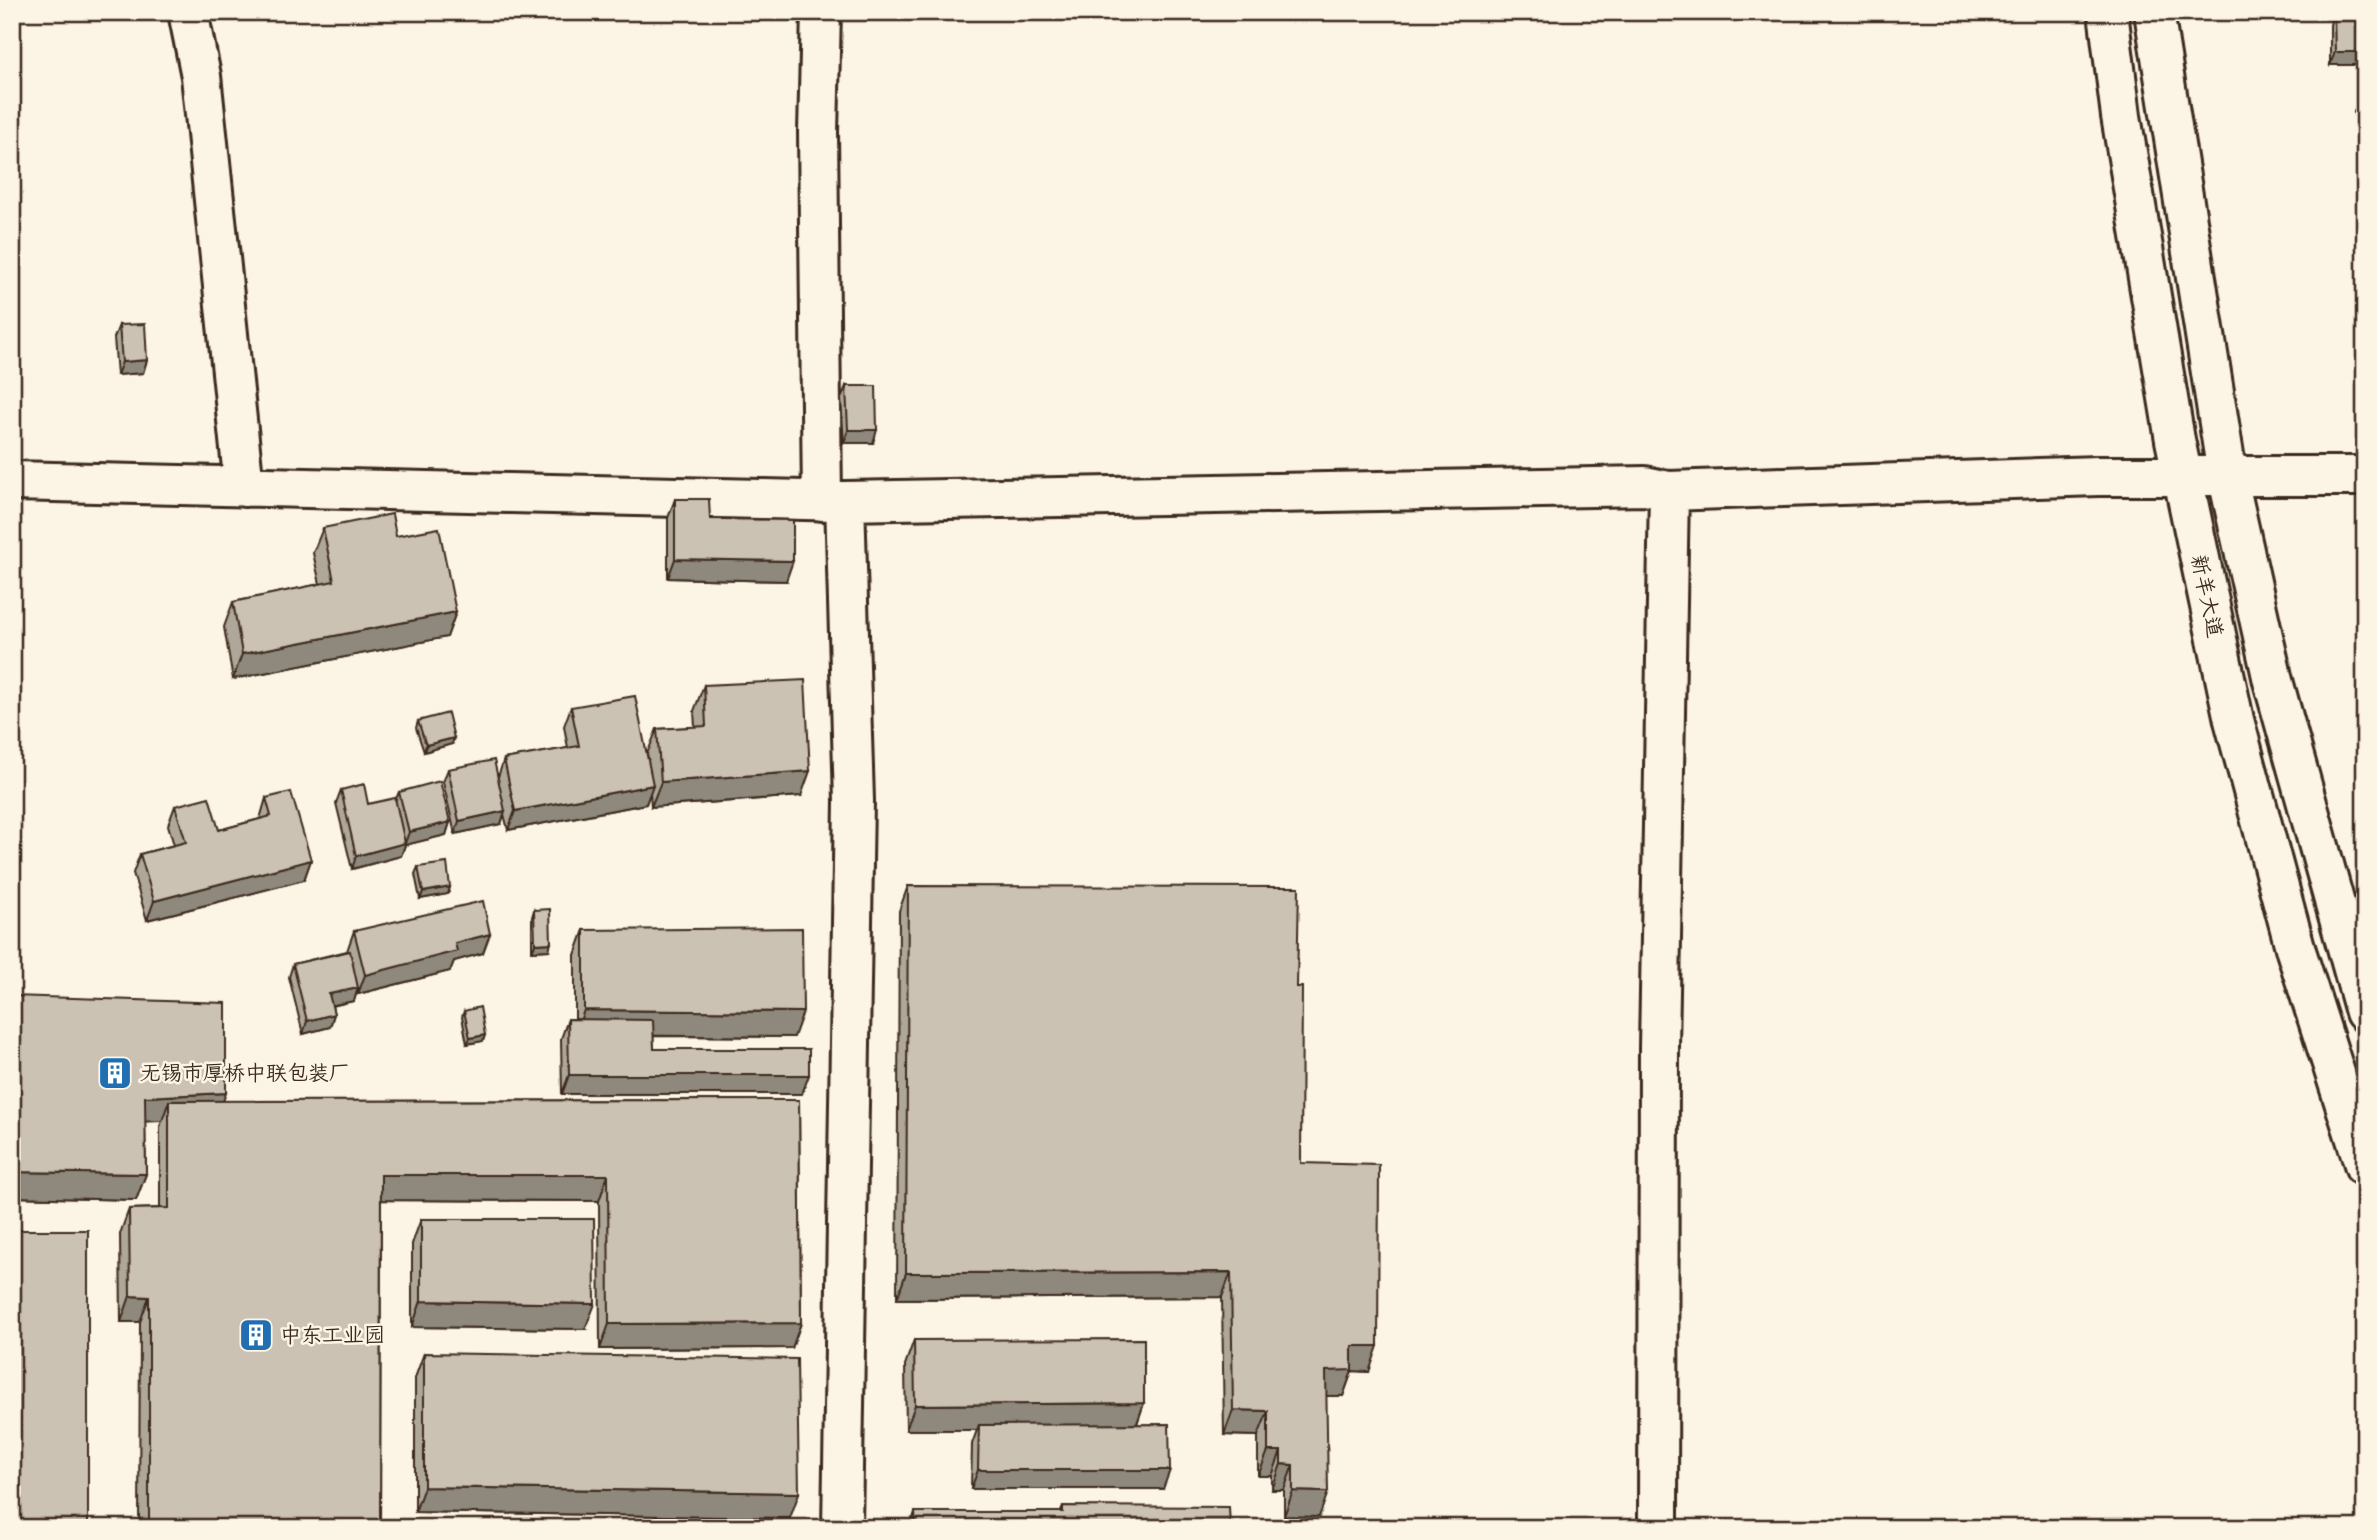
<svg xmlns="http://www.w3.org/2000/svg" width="2377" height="1540" font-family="Kalam,'LXGW WenKai TC',sans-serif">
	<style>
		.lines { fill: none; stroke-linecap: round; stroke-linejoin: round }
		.minor-casing { stroke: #3b2a1e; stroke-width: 44 }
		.major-casing { stroke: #3b2a1e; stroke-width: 44 }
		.minor { stroke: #fcf5e5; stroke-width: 38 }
		.major { stroke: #fcf5e5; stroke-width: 38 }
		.wall { fill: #afa79a; stroke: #3b2a1e; stroke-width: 2 }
		.shaded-wall { fill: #8f887d; stroke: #3b2a1e; stroke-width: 2 }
		.building { fill: #ccc2b3; stroke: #3b2a1e; stroke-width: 2 }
		.labels { text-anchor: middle; stroke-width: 5; stroke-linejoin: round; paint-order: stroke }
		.street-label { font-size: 21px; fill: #3b2a1e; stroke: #fcf5e5 }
		.poi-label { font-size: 21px; fill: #3b2a1e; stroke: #fcf5e5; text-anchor: start }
	</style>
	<rect width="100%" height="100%" fill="#fcf5e5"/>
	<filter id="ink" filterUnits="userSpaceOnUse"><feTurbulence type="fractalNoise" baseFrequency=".0143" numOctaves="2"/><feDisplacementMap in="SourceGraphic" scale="14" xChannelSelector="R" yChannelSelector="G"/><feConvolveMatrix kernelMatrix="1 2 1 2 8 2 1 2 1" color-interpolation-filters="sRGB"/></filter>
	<g filter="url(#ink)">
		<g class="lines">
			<g class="minor-casing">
				<path id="minor" d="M188,12L201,76L244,487
					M821,12L818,132L822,501
					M12,481L845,501L1645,486L1669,491L1659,1048L1658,1528
					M1669,491L2098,476H2365
					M842,1528L854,801L845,501"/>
			</g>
			<g class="major-casing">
				<path id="major" d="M2108,12L2121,116L2175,440L2234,720L2296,951L2365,1167
					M2154,12L2227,474L2273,681L2365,1012"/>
			</g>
			<use href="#minor" class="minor"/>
			<use href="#major" class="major"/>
		</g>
		<path class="wall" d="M2333,12H2365L2330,65V25Z
			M2365,98V151L2361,152L2354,112L2359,99Z
			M119,325L147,360L143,373L117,375L114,338Z
			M846,386L873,443H844L841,399Z
			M675,499L710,519L786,581L668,578V518Z
			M323,528L396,536L456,612L447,637L233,679L224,627L233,602L320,584L313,553Z
			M704,685L801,796L651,807L650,792L646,804L508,830L504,814L501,824L455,834L443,782L448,769L498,777L504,759L568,748L564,726L571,707L648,758L647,754L657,729L695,727L694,711Z
			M418,721L452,744L424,752L416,728Z
			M341,790L368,804L395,801L399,792L450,822L446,835L405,845L401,856L352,869L336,803Z
			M266,798L311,860L304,880L147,920L133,873L140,854L174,845L168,825L175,806L219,830L260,819Z
			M418,867L450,887L448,894L420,899L415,874Z
			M908,886L1297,987L1301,1163L1369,1372L1352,1371L1343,1396H1326L1319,1517L1284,1516V1490H1272V1476H1258V1436L1224,1435L1222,1297L897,1299L899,911Z
			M534,910L549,950L532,951V917Z
			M584,930L794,1037L653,1036L654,1049L802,1094H562L561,1039L568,1019H575V955Z
			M354,931L483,953L454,961L450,971L358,994L357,991L354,1001L332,1006L334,1014L330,1027L303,1034L289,977L293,964L347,951Z
			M12,996L223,1101L799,1100L801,1323L792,1348L600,1349L599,1201L381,1200L380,1528H139L140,1322H121L120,1234L129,1209L160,1208V1126L162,1121H145L146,1174L136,1200L12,1197Z
			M464,1011L485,1035L483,1041L467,1044L462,1017Z
			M421,1219L585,1329L412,1327V1244Z
			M914,1340L1144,1403L1137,1424L1163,1489H971L972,1444L977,1430H906L905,1365Z
			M424,1353L790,1518L415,1512V1378Z
			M1063,1506L1230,1528H910L915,1512H1061Z"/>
		<path class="shaded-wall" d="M2335,52H2365V65H2330Z
			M2365,141V151L2361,152Z
			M147,360L143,373L117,375L122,362Z
			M848,430H877L873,443H844Z
			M675,559L793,561L786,581L668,578Z
			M456,612L447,637L233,679L242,654Z
			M454,738L452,744L424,752L426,745Z
			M810,771L801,796L651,807L661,782Z
			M653,785L646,804L508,830L515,811Z
			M505,811L501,824L455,834L459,821Z
			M450,822L446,835L405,845L401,856L352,869L356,856L405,843L409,832Z
			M311,860L304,880L147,920L154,901Z
			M450,887L448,894L420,899L423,892Z
			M490,934L483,953L454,961L450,971L358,994L365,975L455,943Z
			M551,943L549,950L532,951L535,944Z
			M358,988L354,1001L324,1007L329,994Z
			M584,1010L803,1012L794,1037L575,1035Z
			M334,1014L330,1027L303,1034L307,1021Z
			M485,1035L483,1041L467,1044L470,1038Z
			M569,1075H809L802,1094H562Z
			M226,1093L217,1118L169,1101L162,1121L136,1122L145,1097Z
			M12,1172L146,1174L136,1200L12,1197Z
			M381,1175H608L599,1201L371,1200Z
			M1231,1272L1222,1297L897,1299L906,1273Z
			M130,1296L149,1297L140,1322H121Z
			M421,1301L595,1304L585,1329L412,1327Z
			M801,1323L792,1348L600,1349L609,1324Z
			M1352,1346H1378L1369,1372L1352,1371L1343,1396H1317L1326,1371Z
			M1144,1403L1135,1429L979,1425L977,1430H906L915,1405Z
			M1233,1410L1268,1411L1258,1436L1224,1435Z
			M1268,1451H1281L1272,1476H1258Z
			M1281,1464L1293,1465L1284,1490H1272Z
			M978,1470H1170L1163,1489H971Z
			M424,1487L799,1493L790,1518L415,1512Z
			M1293,1491L1328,1492L1319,1517L1284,1516Z"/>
		<path class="building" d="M2334,12H2365V52H2335Z
			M2365,98V134L2359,99Z
			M145,324L147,360L122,362L119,325Z
			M846,386H876L877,430H848Z
			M675,499H709L710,519L793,520V561L675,559Z
			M392,514L396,536L439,528L456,612L242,654L233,602L334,581L323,528Z
			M805,680L810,771L661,782L657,729L706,726L704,685Z
			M635,696L653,785L515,811L504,759L579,746L571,707Z
			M448,713L454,738L426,745L418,721Z
			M494,760L505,811L459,821L448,769Z
			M440,781L450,822L409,832L399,792Z
			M364,784L368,804L395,798L405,843L356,856L341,790Z
			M291,792L311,860L154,901L140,854L186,842L175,806L209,797L219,830L271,816L266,798Z
			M447,863L450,887L423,892L418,867Z
			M908,886L1299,887L1297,987H1302L1301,1163L1379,1165L1378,1346H1352V1370L1326,1371L1328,1492L1293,1491V1465L1281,1464V1451H1268V1411L1233,1410L1231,1272L906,1273Z
			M483,901L490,934L455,943L457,951L365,975L354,931Z
			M550,909L551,943L535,944L534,910Z
			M802,928L803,1012L584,1010V930Z
			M350,951L358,988L329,994L334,1014L307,1021L293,964Z
			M12,996L226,1003V1093L145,1097L146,1174L12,1172Z
			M480,1007L485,1035L470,1038L464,1011Z
			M568,1019L653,1020L654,1049H809V1075H569Z
			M799,1100L801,1323L609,1324L608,1175H381L380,1528H149V1297L130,1296L129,1209L169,1208V1101Z
			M421,1219H594L595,1304L421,1301Z
			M12,1230H88V1528H12Z
			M1144,1339V1403L915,1405L914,1340Z
			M424,1353L797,1359L799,1493L424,1487Z
			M1169,1424L1170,1470H978L979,1425Z
			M1063,1506L1229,1507L1230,1528H916L915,1512H1063Z"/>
	</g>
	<defs>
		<g id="building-square" transform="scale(1.75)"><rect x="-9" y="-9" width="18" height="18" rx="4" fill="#1f6fb2" stroke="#fcf5e5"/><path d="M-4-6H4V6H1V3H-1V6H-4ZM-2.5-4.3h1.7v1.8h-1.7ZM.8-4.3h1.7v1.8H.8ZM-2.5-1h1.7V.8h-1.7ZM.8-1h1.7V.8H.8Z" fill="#fff"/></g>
	</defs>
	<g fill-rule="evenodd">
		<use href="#building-square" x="115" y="1073"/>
		<use href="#building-square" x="256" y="1335"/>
	</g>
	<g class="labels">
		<g class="street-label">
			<text transform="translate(2207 596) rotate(78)" y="7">新羊大道</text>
		</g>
		<g class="poi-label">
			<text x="140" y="1080">无锡市厚桥中联包装厂</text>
			<text x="280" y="1342">中东工业园</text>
		</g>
	</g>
	<rect width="2377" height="1540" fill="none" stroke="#fcf5e5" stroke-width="42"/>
	<rect x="21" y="21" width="2335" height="1498" fill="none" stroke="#3b2a1e" stroke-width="2.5" filter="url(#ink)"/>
</svg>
